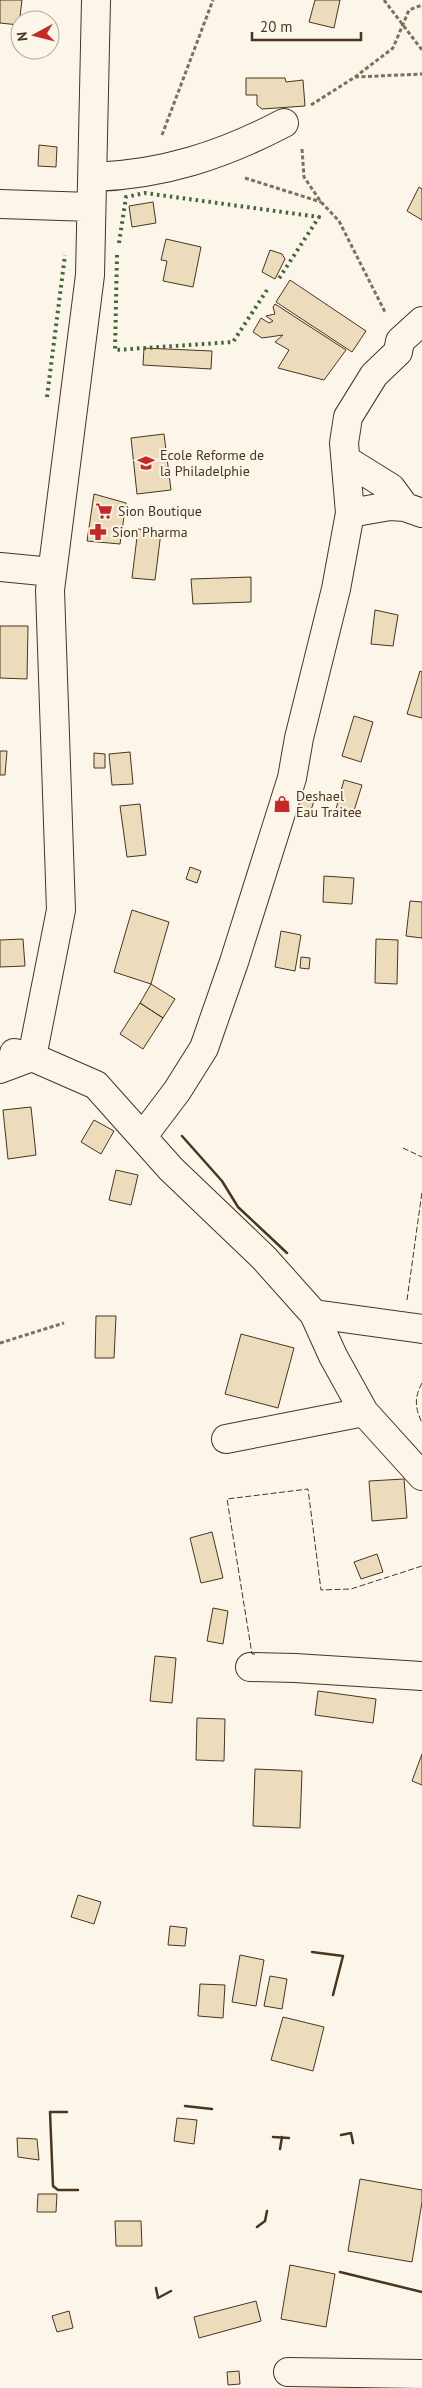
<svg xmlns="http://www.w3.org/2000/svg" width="422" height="2388" font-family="'PT Sans',sans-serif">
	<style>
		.building { fill: #ecdcbc; stroke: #4a3520 }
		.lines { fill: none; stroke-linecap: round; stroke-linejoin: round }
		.minor-casing { stroke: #4a3520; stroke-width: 30 }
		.path { stroke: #7f6f5c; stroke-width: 3; stroke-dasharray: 4 2.5; stroke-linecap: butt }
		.minor { stroke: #fbf6e9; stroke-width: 28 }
		.hedge { stroke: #436837; stroke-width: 4; stroke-dasharray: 2.5 4; stroke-linecap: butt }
		.fence { stroke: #4a3520; stroke-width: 1; stroke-dasharray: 6 2.5; stroke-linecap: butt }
		.wall { stroke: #4a3520; stroke-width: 2.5 }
		.labels { text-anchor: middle; stroke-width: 4; stroke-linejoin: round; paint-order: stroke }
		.poi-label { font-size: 14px; fill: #4a3520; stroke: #fbf6e9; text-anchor: start }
	</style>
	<rect width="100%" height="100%" fill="#fbf6e9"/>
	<path class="building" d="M0,0H22L19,25L0,23Z
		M315,0H340L334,28L309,22Z
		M246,78H285L286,82L303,80L305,106L262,109L257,105V95H246Z
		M39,145L57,147L56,167L38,166Z
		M419,187L422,189V220L407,211Z
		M153,202L156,223L132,227L129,206Z
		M166,239L201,247L193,287L163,281L167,261L161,260Z
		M270,250L282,254L285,259L275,279L262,272Z
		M290,280L366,331L352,352L276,302Z
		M275,304L346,350L324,380L278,368L289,350L275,342L283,335L262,338L253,332L261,318L269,323L273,321L266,316L275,314L273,307Z
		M144,348L212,351L211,369L143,365Z
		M164,434L171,490L137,494L131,438Z
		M94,494L126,503L120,544L87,541Z
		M138,529L161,532L155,580L132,578Z
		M251,577V602L193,604L191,579Z
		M375,610L398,615L393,646L371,644Z
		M0,626H28L27,679L0,678Z
		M420,671L422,672V718L407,714Z
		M354,716L373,722L361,762L342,756Z
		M0,751H7L5,775H0Z
		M130,752L133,784L112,785L109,754Z
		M94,753L105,754V768H94Z
		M344,780L362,785L353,814L336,809Z
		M295,792L315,798L309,816L290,811Z
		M140,804L146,855L127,857L120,806Z
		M190,867L201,871L197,883L186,879Z
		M324,876L354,878L352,904L323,902Z
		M410,901L422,902V938L406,936Z
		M132,910L169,922L151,984L114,972Z
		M281,931L301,935L295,971L275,967Z
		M23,939L25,966L0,967V940Z
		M376,939L398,940L397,984L375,983Z
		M301,957L310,958L309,969L300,968Z
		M151,984L175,999L163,1018L140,1003Z
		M140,1003L163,1018L143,1049L120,1034Z
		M31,1107L36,1155L8,1159L3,1110Z
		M94,1120L114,1131L101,1154L81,1142Z
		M116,1170L138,1175L131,1205L109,1200Z
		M96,1316H116L114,1358H95Z
		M241,1334L294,1348L278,1408L225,1394Z
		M404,1479L407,1518L372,1521L369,1481Z
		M212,1532L223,1578L201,1583L190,1538Z
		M377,1554L383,1572L361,1579L354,1562Z
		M213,1608L228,1611L223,1644L207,1641Z
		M155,1656L176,1658L172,1703L150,1701Z
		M318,1691L376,1699L373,1723L315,1715Z
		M197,1718L225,1719L224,1761L196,1760Z
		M422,1754V1785L412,1781Z
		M255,1769L302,1771L300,1828L253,1826Z
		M78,1895L101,1902L94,1924L71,1917Z
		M170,1926L187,1928L185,1946L168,1945Z
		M240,1955L264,1960L256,2006L232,2002Z
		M270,1976L287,1979L282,2009L264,2006Z
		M200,1984L225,1985L223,2018L198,2016Z
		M283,2017L324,2027L313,2071L271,2060Z
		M177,2118L197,2120L194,2144L174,2141Z
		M17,2138L37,2139L39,2160L18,2157Z
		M360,2179L422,2190V2202L412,2262L348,2251Z
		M38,2194H57L56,2212H37Z
		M115,2221H141L142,2246H116Z
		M290,2265L335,2274L326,2327L281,2319Z
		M256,2301L261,2321L199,2338L194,2317Z
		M69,2311L73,2328L57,2332L52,2316Z
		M239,2371L240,2384L228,2385L227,2372Z"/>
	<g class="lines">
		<g class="minor-casing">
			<path id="minor" d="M93,177C162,175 223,155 284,123
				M0,204L91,207
				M346,460L391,488L405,507L422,513
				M350,513L390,506L405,507
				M0,567L52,572
				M14,1053L32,1057L96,1085L171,1169L264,1258L314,1314L333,1356L364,1412L422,1476
				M0,1069L32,1057L61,910L50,590L90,275L96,0
				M143,1136L177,1091L204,1048L234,962L292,778L299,738L336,589L350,513L344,443L348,417L374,375L398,352L400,341L422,321
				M314,1314L422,1329
				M226,1439L364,1412
				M250,1667L295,1668L422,1676
				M288,2372L422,2374"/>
		</g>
		<path class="path" d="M384,0L422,50
			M355,77L422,74
			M311,105L355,77L393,48L409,10L422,5
			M162,135L213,0
			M302,149L304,177L321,202L339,221L385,312
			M245,178L321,202
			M0,1343L64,1323"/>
		<use href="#minor" class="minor"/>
		<path class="hedge" d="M119,243L126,197L145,193L319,217L278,280
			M117,255L115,350L233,342L267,290
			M47,397L65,255"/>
		<path class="fence" d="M403,1148L422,1157
			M407,1300L422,1192
			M422,1383C414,1398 415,1408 422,1423
			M255,1654H252L227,1499L308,1489L321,1590L351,1589L422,1566"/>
		<path class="wall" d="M182,1136L222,1181L238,1207L287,1253
			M312,1952L343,1956L333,1995
			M185,2106L212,2109
			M67,2112H50L53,2186L58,2190H78
			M341,2135L351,2133L353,2143
			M273,2137L289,2138
			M280,2149L282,2137
			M257,2227L265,2221L267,2211
			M340,2272L422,2292
			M156,2288L158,2298L171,2291"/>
	</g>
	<defs>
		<g id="school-bare" transform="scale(1.35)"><path d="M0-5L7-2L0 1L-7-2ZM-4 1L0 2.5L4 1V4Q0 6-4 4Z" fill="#c62828" stroke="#fbf6e9" stroke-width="2.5" paint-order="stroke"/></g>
		<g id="supermarket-bare" transform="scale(1.35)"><path d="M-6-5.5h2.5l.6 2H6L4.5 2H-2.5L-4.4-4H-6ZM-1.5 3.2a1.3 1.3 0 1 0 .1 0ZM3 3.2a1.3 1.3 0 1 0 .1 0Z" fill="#c62828" stroke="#fbf6e9" stroke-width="2.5" paint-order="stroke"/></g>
		<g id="pharmacy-bare" transform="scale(1.35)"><path d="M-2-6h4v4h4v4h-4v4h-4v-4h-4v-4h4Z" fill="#c62828" stroke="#fbf6e9" stroke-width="2.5" paint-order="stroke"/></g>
		<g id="shop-bare" transform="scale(1.35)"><path d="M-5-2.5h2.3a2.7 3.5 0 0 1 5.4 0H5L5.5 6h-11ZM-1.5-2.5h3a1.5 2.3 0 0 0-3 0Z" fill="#c62828" stroke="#fbf6e9" stroke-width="2.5" paint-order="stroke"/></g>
	</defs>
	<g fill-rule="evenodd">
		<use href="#school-bare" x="146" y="463"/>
		<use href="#supermarket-bare" x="104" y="511"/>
		<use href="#pharmacy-bare" x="98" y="532"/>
		<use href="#shop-bare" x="282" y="804"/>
	</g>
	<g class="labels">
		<g class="poi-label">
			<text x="160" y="460">Ecole Reforme de<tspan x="160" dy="16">la Philadelphie</tspan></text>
			<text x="118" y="516">Sion Boutique</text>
			<text x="112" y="537">Sion Pharma</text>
			<text x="296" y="801">Deshael<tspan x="296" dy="16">Eau Traitee</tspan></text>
		</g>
	</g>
	<g transform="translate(35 35) rotate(263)"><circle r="24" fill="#fbf6e9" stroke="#b4a999"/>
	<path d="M0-4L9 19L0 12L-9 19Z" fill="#c62828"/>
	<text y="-8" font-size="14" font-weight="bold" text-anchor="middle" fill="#4a3520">N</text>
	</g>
	<path d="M252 32v8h109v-8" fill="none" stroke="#4a3520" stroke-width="2.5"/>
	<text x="260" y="32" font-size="15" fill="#4a3520" stroke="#fbf6e9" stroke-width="4" paint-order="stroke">20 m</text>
</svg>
